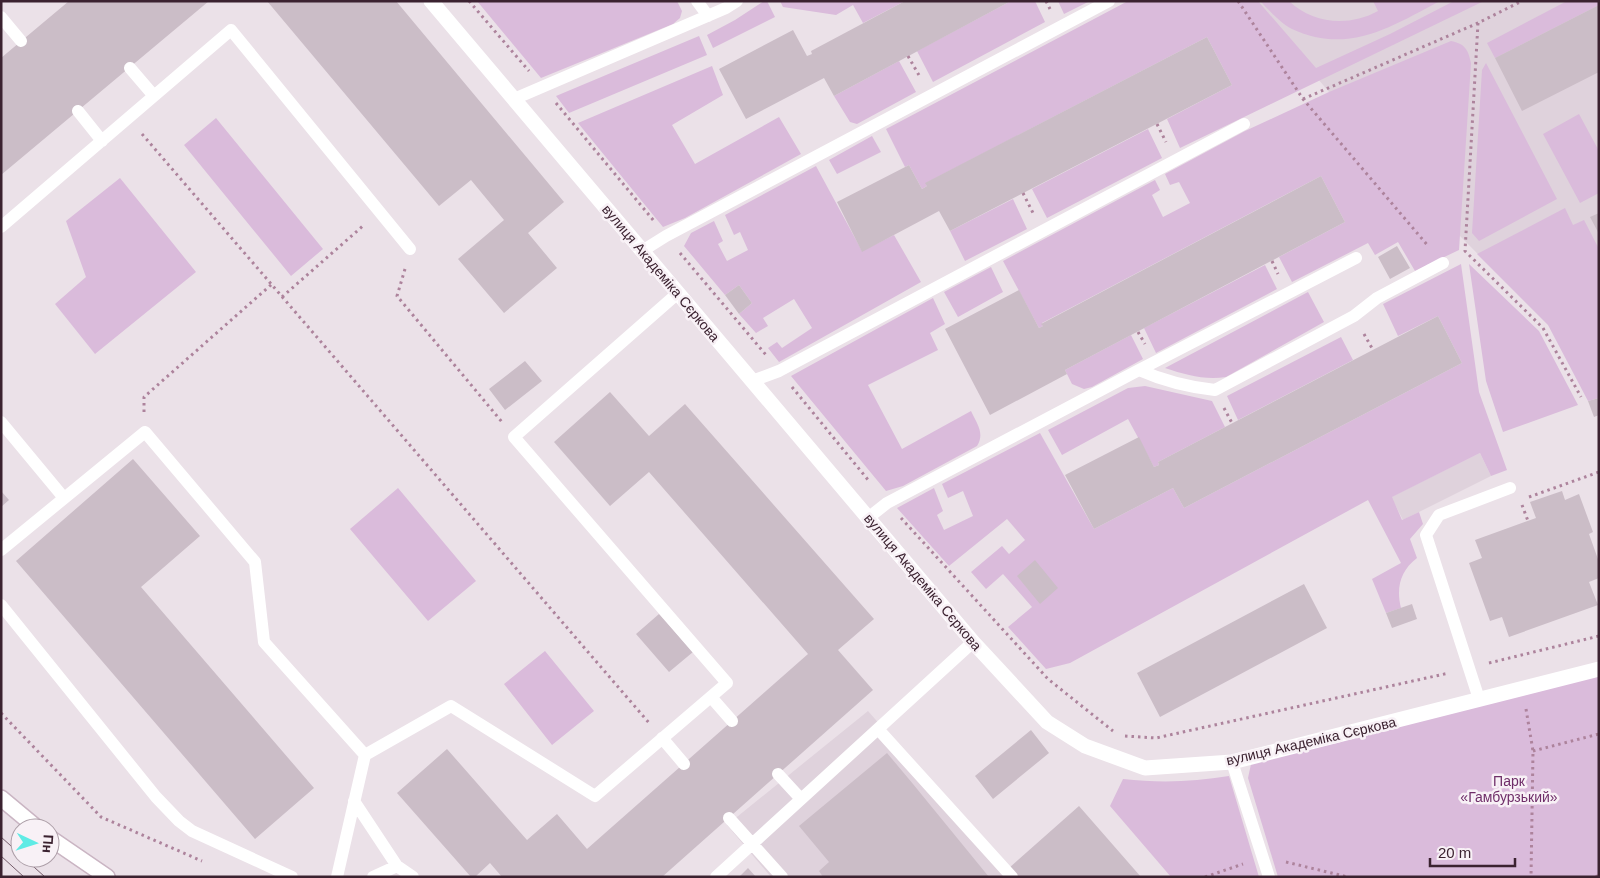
<svg xmlns="http://www.w3.org/2000/svg" width="1600" height="878" font-family="Arial,sans-serif">
	<style>
		.built { fill: #dfd2dc }
		.green { fill: #dabbdb }
		.building { fill: #cbbdc7 }
		.lines { fill: none; stroke-linecap: round; stroke-linejoin: round }
		.secondary-casing { stroke: #cab5c3; stroke-width: 18 }
		.path { stroke: #ad839c; stroke-width: 3; stroke-dasharray: 2.5 4; stroke-linecap: butt }
		.lane { stroke: #fff; stroke-width: 12 }
		.street { stroke: #fff; stroke-width: 15 }
		.secondary { stroke: #fff; stroke-width: 15 }
		.tram { stroke: #765d6b; stroke-width: 1 }
		.labels { text-anchor: middle; stroke-width: 5; stroke-linejoin: round; paint-order: stroke }
		.street-label { font-size: 14px; fill: #3b2230; stroke: #f8f1f6 }
		.park-label { font-size: 14px; fill: #6f2e69; stroke: #f8f1f6 }
	</style>
	<rect width="100%" height="100%" fill="#ebe1e8"/>
	<path class="built" d="M1252,1H1599V376L1460,236L1329,92Z
		M1480,453L1491,476L1403,520L1391,497Z
		M868,711L1014,877H771L727,825Z"/>
	<path class="green" d="M477,1H677L682,11L680,18L673,24L541,78Z
		M764,1H767L775,17L713,48L707,35L735,20Z
		M780,1H905L863,23L853,5L836,15L783,7Z
		M1011,1H1035L1045,22L933,82L917,51Z
		M1058,1H1090L1064,14Z
		M1128,1H1258L1316,68L1390,34L1454,1H1484L1180,148L1167,119L1232,85L1207,37L926,183L927,186L922,189L909,165L905,167L886,129Z
		M1260,1H1289C1313,24 1349,27 1378,11L1373,1H1440C1391,27 1348,55 1292,29C1281,24 1269,10 1260,1Z
		M1567,1H1599V5L1495,58L1487,43Z
		M699,36L707,55L569,113L556,96Z
		M1451,41C1465,44 1468,49 1471,63L1459,250L1415,271L1398,242L1375,255L1368,243L1292,282L1279,257L1345,222L1321,176L1042,323L1043,326L1039,328L1003,261L1155,180L1160,190L1152,195L1163,217L1190,203L1179,182L1170,185L1165,174L1245,131L1329,92Z
		M899,61L916,92L857,124L850,122L834,96Z
		M1486,63L1557,199L1479,241L1472,233L1482,70Z
		M712,66L723,95L672,125L695,164L779,117L801,154L685,218L663,227L578,123Z
		M1579,114L1599,151V193L1580,203L1543,134Z
		M216,118L323,249L291,276L184,145Z
		M1148,129L1162,158L1047,218L1032,189Z
		M872,136L881,152L837,174L829,160Z
		M816,166L862,251L894,235L921,282L779,362L768,348L777,342L782,348L812,328L794,299L763,318L768,326L756,333L739,314L752,303L739,285L725,295L684,246L691,233L714,221L723,241L718,244L727,261L748,250L740,232L734,235L725,215Z
		M120,178L196,272L95,354L55,304L86,277L66,221Z
		M1013,199L1027,229L965,261L950,231Z
		M1565,208L1573,225L1584,220L1599,249V398L1588,401L1548,325L1477,254Z
		M1461,264L1479,392L1507,470L1491,476L1480,453L1392,497L1402,520L1419,512L1423,524L1410,539L1417,558C1400,571 1396,588 1401,608L1386,613L1372,579L1401,563L1368,500L1070,663L1046,669L1008,627L1032,607L1003,574L986,589L971,572L1002,546L1009,554L1025,540L1007,519L949,566L897,508L934,488L943,511L937,515L944,530L973,516L963,491L948,498L942,484L1040,433L1094,529L1173,488L1184,508L1462,363L1438,316L1398,336L1383,304Z
		M1469,264L1539,331L1578,405L1503,432L1486,381Z
		M1265,265L1277,289L1156,353L1144,328Z
		M991,267L1003,292L958,317L944,292Z
		M1308,292L1324,322L1226,377C1204,380 1186,375 1165,368Z
		M933,298L945,324L930,333L938,350L868,385L902,449L971,411C977,424 985,433 977,446L903,486L886,491L791,376Z
		M1131,335L1143,359L1092,387L1084,389L1072,384L1065,370Z
		M1341,337L1353,360L1238,420L1227,396Z
		M1145,386L1212,401L1225,427L1158,462L1159,465L1154,467L1128,419L1062,455L1048,430L1128,388Z
		M398,488L476,581L428,621L350,529Z
		M545,651L594,711L552,745L504,684Z
		M1599,676V877H1278L1248,778L1251,764Z
		M1229,776L1259,877H1171L1110,806L1123,779C1159,783 1193,782 1229,776Z"/>
	<path class="building" d="M69,1H209L1,175V58Z
		M267,1H396L564,202L528,233L557,268L504,313L458,259L504,220L471,180L439,206Z
		M905,1H1011L834,96L824,78L746,119L719,69L793,30L807,56L812,54L811,51Z
		M1599,5V72L1522,111L1495,58Z
		M1207,37L1232,85L950,231L939,211L862,252L837,202L909,165L922,189L927,186L925,183Z
		M1321,176L1345,222L1065,370L1067,374L990,415L945,329L1019,290L1039,328L1043,326L1041,324Z
		M1599,213V234L1590,217Z
		M1397,246L1410,268L1390,279L1378,257Z
		M739,285L752,303L739,314L725,295Z
		M1438,316L1462,363L1184,508L1173,488L1094,529L1065,475L1139,437L1154,467L1159,465L1158,462Z
		M525,361L542,381L505,410L489,389Z
		M610,392L649,436L685,404L874,619L838,650L873,690L662,877H502L490,863L475,877H471L397,793L447,749L527,840L557,814L587,849L808,654L649,472L610,506L554,442Z
		M1599,398V415L1594,417L1588,401Z
		M133,459L200,536L141,587L314,788L255,839L16,561Z
		M1,491L9,500L1,507Z
		M1562,491L1565,500L1579,494L1593,532L1589,534L1599,562V578L1589,582L1598,605L1509,637L1502,617L1490,621L1469,563L1482,558L1475,540L1536,518L1530,502Z
		M1035,560L1058,588L1040,604L1017,576Z
		M1304,584L1327,628L1160,717L1137,673Z
		M1412,604L1417,619L1392,628L1386,613Z
		M659,614L693,652L669,672L636,634Z
		M1031,730L1049,753L993,799L975,776Z
		M887,753L913,784L989,877H823L819,871L829,862L799,826Z
		M1079,806L1141,877H1016L1009,868Z
		M748,868L756,877H739Z"/>
	<g class="lines">
		<g class="secondary-casing">
			<path id="secondary" d="M1,798L37,828
				M50,838L107,877"/>
		</g>
		<path class="path" d="M469,1L529,71
			M1046,1L1050,9
			M1238,1L1303,99L1429,247
			M1478,23L1465,251L1543,328L1581,397
			M908,56L920,77
			M1303,99L1478,23L1522,1
			M556,103L654,221
			M1157,124L1166,142
			M142,134L650,724
			M1023,193L1033,213
			M680,253L766,355
			M1272,261L1278,274
			M405,269L397,296L502,422
			M282,297L364,225
			M1138,332L1145,344
			M1364,334L1373,350
			M792,387L869,481
			M1224,408L1232,423
			M144,412V397L272,284
			M1529,497L1599,472
			M1522,505L1528,521
			M901,518L1048,679L1113,731
			M1489,663L1599,636
			M1526,709L1533,751L1531,877
			M1,713L101,817L202,861
			M1125,736L1156,738L1449,673
			M1533,751L1599,734
			M1286,862L1348,877
			M1205,877L1243,864
			M1596,877L1599,875"/>
		<path class="lane" d="M697,1L708,16
			M1,17L21,41
			M130,68L154,96
			M514,99L726,8L737,1
			M78,111L102,141
			M1,227L231,30L410,249
			M642,251L666,236L1109,1
			M1139,370L1356,258
			M752,381L779,371L1244,124
			M1,422L64,498
			M868,518L887,503L1139,370C1164,381 1187,387 1215,390L1354,316L1377,298L1443,263
			M1,550L145,432L255,562L264,642L365,755L451,706L595,796L727,683L514,437L678,293
			M1,605L156,797L179,821L192,831L292,877
			M711,697L732,721
			M1479,699L1426,535L1439,515L1510,488
			M878,729L1012,877
			M662,738L684,764
			M1232,762L1269,877
			M778,774L801,799
			M354,801L397,866
			M729,818L782,877
			M337,877L365,755
			M373,877L397,866L413,877
			M716,877L973,642"/>
		<path class="street" d="M431,1L973,642L1047,722L1085,746L1145,768L1232,762L1599,669"/>
		<use href="#secondary" class="secondary"/>
		<path class="tram" d="M1,837L20,854
			M1,856L24,877
			M24,858L45,877"/>
	</g>
	<g class="labels">
		<g class="street-label">
			<text transform="translate(661 273) rotate(50)" y="5">вулиця Академіка Сєркова</text>
			<text transform="translate(923 582) rotate(50)" y="5">вулиця Академіка Сєркова</text>
			<text transform="translate(1311 741) rotate(-13)" y="5">вулиця Академіка Сєркова</text>
		</g>
		<g class="park-label">
			<text x="1509" y="786">Парк<tspan x="1509" dy="16">«Гамбурзький»</tspan></text>
		</g>
	</g>
	<rect width="1600" height="878" fill="none" stroke="#3b2230" stroke-width="5"/>
	<g transform="translate(35 843) rotate(94)"><circle r="24" fill="#f8f1f6" stroke="#ac9ea7"/>
	<path d="M0-4L9 19L0 12L-9 19Z" fill="#5febe5"/>
	<text y="-8" font-size="14" font-weight="bold" text-anchor="middle" fill="#3b2230">Пн</text>
	</g>
	<path d="M1430 858v8h85v-8" fill="none" stroke="#3b2230" stroke-width="2.5"/>
	<text x="1438" y="858" font-size="15" fill="#3b2230" stroke="#f8f1f6" stroke-width="4" paint-order="stroke">20 m</text>
</svg>
